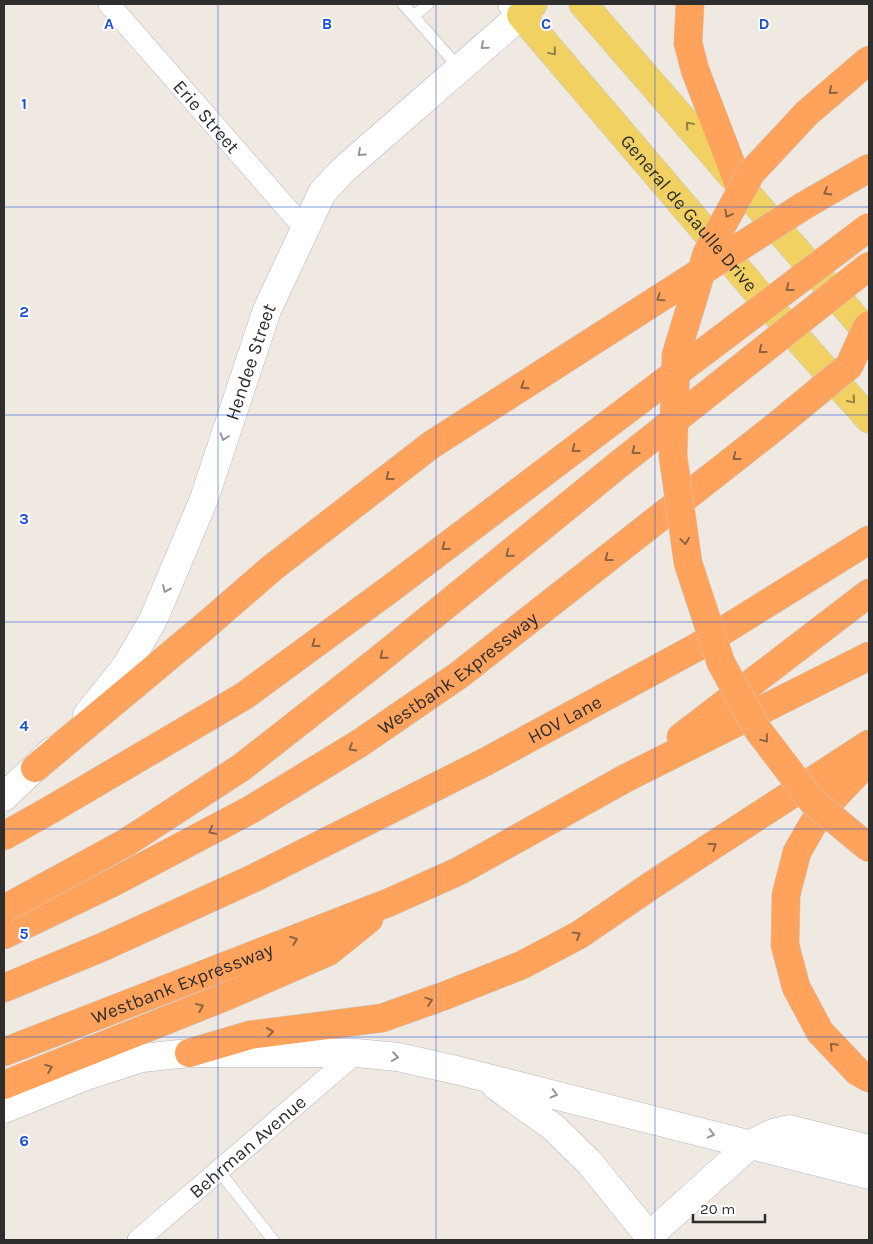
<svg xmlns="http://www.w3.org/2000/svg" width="873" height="1244" font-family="Karla,sans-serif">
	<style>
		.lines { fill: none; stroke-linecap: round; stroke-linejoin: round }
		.lane-casing { stroke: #b4b7c1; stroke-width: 12 }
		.street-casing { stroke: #b4b7c1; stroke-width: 22 }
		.secondary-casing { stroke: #b4b7c1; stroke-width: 29 }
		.primary-casing { stroke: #c9c9c9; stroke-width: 29 }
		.highway-casing { stroke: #c9c9c9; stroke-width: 29 }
		.lane { stroke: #fff; stroke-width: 11 }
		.street { stroke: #fff; stroke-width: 21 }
		.secondary { stroke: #fff; stroke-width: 28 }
		.primary { stroke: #f2d163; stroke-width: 28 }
		.highway { stroke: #ffa35c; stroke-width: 28 }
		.highway-bridge-casing { stroke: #c9c9c9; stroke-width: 29; stroke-linecap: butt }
		.highway-bridge { stroke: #ffa35c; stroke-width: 28 }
		.oneway { stroke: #969696 }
		.oneway2 { stroke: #908048 }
		.oneway3 { stroke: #8c6343 }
		.grid { fill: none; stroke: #1d4ed8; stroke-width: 1; stroke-opacity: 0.55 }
		.labels { text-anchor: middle; stroke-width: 4; stroke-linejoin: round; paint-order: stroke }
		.street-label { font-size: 19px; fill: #2e2e2e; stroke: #fff }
		.grid-label { font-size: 16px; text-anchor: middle; font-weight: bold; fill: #1d4ed8; stroke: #fff; stroke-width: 4; stroke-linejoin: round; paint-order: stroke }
	</style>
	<rect width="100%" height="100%" fill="#efe9e1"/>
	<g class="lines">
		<g class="lane-casing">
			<path id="lane" d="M403,4L459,68
				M414,16L428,4
				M219,1171L273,1240"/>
		</g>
		<g class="street-casing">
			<g id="street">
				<path id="s1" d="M109,4L305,229"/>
				<path id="s2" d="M138,1240L356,1053"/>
			</g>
		</g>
		<g class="secondary-casing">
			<g id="secondary">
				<path id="s3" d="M87,715L127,665L154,618L204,499L267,310L322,193L342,171L521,15L512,4"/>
				<path d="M4,797L52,751"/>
				<path d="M496,1086L553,1127L590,1163L652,1240"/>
				<path d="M4,1109L83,1077L142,1058L189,1053H356L398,1057L456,1070L869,1175"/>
				<path d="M649,1236L751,1144L773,1133L789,1129L869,1149"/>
			</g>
		</g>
		<g class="primary-casing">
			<g id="primary">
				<path id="s4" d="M533,4L521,15L775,313L869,419"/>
				<path d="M583,4L869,334"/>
			</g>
		</g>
		<g class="highway-casing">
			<g id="highway">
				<path d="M690,4L688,43L695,70L738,182"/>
				<path d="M681,737L869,593"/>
				<path d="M869,762L857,773L820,812L797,852L786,895L785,945L796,987L820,1032L858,1072L869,1078"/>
				<path d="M35,768L204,627"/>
				<path id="s5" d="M4,935L110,884L250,810L360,743L459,675L775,427"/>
				<path id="s6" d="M4,988L105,946L252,879L487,761L697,647L869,540"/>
				<path id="s7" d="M4,1052L390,902L459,871L626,778L869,656"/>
				<path d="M189,1053L250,1035L382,1018L444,996L522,965L579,935L652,885L869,744"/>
				<path d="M4,1085L227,996L328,952L369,919"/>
			</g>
		</g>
		<use href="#lane" class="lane"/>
		<use href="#street" class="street"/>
		<use href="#secondary" class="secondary"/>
		<use href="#primary" class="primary"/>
		<use href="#highway" class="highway"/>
		<g class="highway-bridge-casing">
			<path id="highway-bridge" d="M869,60L807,113L751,173L707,253L676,355L673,456L688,563L721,663L758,730L812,801L869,848
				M775,427L849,366L866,329L869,325
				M204,627L272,568L431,445L805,205L869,168
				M4,836L50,810L244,696L390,589L869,227
				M4,909L127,842L242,767L381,658L618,465L869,266"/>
		</g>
		<use href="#highway-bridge" class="highway-bridge"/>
	</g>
	<defs><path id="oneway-chevron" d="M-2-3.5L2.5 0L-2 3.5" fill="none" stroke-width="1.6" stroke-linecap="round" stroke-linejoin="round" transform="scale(1.25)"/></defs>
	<g class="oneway">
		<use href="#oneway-chevron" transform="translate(484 46) rotate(139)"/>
		<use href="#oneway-chevron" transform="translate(361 153) rotate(138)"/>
		<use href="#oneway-chevron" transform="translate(224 437) rotate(108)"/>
		<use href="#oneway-chevron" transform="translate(166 589) rotate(114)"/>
		<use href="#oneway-chevron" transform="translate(395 1057) rotate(8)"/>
		<use href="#oneway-chevron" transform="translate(554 1094) rotate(14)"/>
		<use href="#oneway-chevron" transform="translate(711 1134) rotate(14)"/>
	</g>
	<g class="oneway2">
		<use href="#oneway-chevron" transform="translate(553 52) rotate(50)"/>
		<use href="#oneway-chevron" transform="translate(689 125) rotate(-131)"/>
		<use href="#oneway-chevron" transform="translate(852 400) rotate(49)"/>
	</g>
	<g class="oneway3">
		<use href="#oneway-chevron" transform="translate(832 91) rotate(140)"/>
		<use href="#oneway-chevron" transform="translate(827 192) rotate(150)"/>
		<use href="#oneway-chevron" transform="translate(728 214) rotate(119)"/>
		<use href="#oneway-chevron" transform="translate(789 288) rotate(143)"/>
		<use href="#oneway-chevron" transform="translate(660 298) rotate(147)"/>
		<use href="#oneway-chevron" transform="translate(762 350) rotate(142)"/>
		<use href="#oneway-chevron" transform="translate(524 386) rotate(147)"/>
		<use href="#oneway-chevron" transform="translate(575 449) rotate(143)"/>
		<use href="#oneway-chevron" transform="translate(635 451) rotate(142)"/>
		<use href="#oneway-chevron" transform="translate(736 457) rotate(142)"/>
		<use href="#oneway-chevron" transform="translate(389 477) rotate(143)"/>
		<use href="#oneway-chevron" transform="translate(685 541) rotate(82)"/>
		<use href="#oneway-chevron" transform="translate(445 547) rotate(143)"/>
		<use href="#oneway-chevron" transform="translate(509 554) rotate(141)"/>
		<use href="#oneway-chevron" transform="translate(608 558) rotate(142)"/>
		<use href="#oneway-chevron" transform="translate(315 644) rotate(144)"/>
		<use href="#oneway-chevron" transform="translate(383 656) rotate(141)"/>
		<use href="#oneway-chevron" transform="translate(765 739) rotate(52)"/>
		<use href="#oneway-chevron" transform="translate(352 748) rotate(149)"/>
		<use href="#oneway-chevron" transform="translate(212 831) rotate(152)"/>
		<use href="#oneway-chevron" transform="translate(713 846) rotate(-33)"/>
		<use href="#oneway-chevron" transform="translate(577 935) rotate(-31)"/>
		<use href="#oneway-chevron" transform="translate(294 940) rotate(-21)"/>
		<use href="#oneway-chevron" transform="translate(429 1001) rotate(-19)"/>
		<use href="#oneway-chevron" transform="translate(200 1007) rotate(-22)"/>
		<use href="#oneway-chevron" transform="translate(270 1032) rotate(-7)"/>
		<use href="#oneway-chevron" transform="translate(833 1046) rotate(-134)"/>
		<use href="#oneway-chevron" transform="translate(49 1068) rotate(-21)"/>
	</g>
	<path class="grid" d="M218,4V1240M436,4V1240M655,4V1240M4,207H869M4,415H869M4,622H869M4,829H869M4,1037H869"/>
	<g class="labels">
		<g class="street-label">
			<text dy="7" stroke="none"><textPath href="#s1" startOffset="149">Erie Street</textPath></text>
			<text dy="7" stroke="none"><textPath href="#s4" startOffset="276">General de Gaulle Drive</textPath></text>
			<text dy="7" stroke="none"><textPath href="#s3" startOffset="392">Hendee Street</textPath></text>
			<text dy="7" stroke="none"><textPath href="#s5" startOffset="525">Westbank Expressway</textPath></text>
			<text dy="7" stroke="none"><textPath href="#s6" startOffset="622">HOV Lane</textPath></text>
			<text dy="7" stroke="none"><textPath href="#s7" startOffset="191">Westbank Expressway</textPath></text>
			<text dy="7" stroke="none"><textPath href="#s2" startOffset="144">Behrman Avenue</textPath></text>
		</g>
	</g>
	<g class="grid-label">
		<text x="109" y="29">A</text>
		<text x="327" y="29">B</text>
		<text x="546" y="29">C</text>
		<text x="764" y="29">D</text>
		<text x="24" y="109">1</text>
		<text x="24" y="317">2</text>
		<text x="24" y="524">3</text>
		<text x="24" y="731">4</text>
		<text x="24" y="939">5</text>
		<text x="24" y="1146">6</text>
	</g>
	<rect width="873" height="1244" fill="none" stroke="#2e2e2e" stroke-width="10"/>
	<path d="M693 1214v8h72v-8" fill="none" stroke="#2e2e2e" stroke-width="2.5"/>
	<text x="700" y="1214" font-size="15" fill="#2e2e2e" stroke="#ffffff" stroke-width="4" paint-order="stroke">20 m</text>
</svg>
